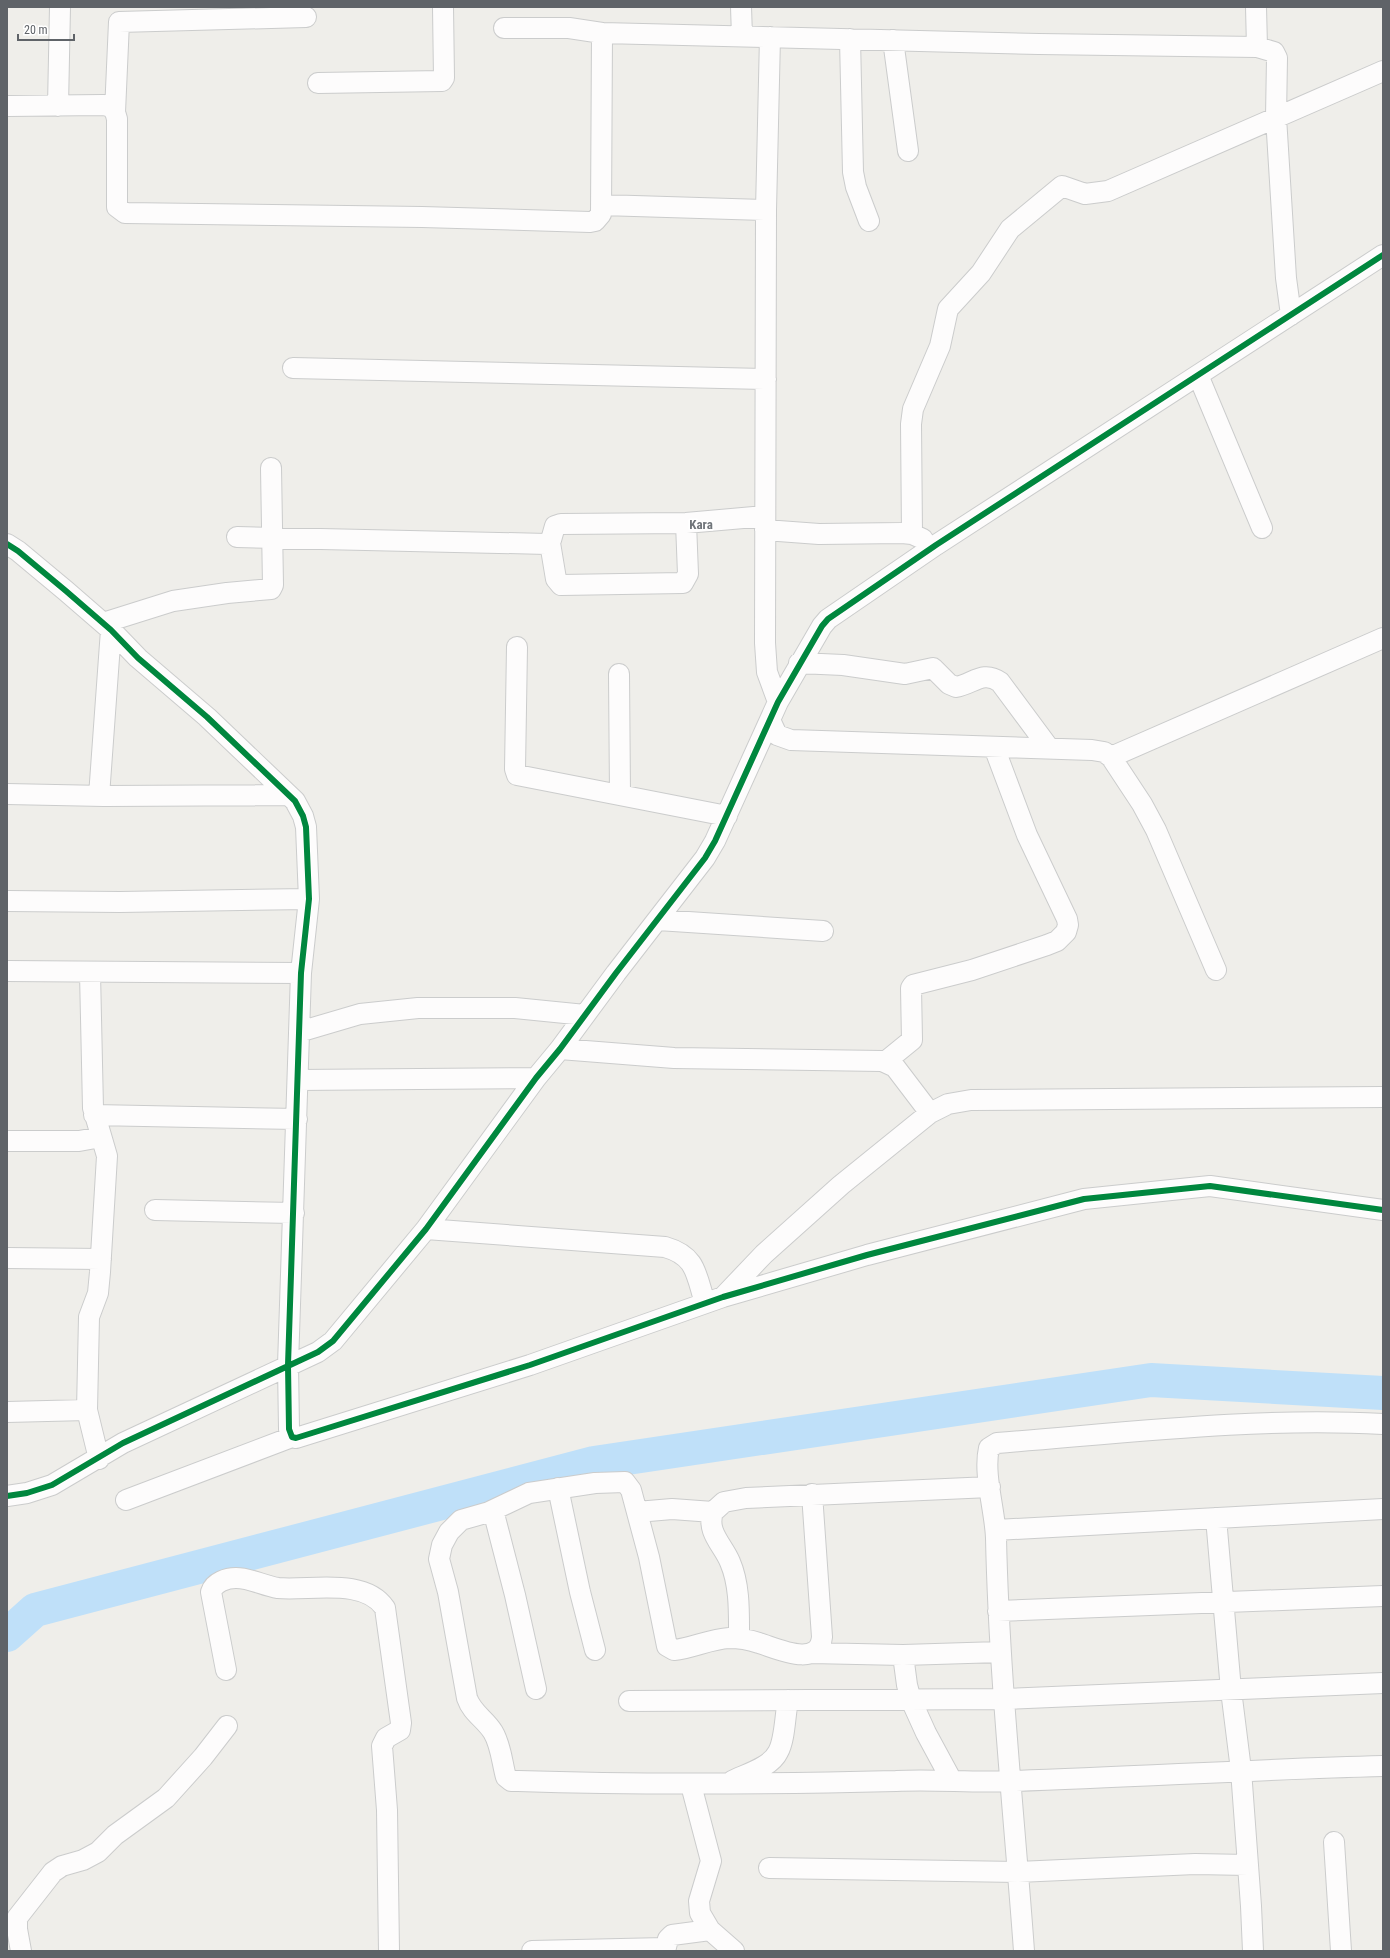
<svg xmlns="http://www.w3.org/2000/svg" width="1390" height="1958" font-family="'Roboto Condensed',sans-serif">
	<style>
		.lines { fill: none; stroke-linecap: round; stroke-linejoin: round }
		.river { stroke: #bfe0f9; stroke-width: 34 }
		.minor-casing { stroke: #cbcccc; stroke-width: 22 }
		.minor { stroke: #fdfcfc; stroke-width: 20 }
		.cycleway-casing { stroke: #fff; stroke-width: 8 }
		.cycleway { stroke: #00873e; stroke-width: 6 }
		.labels { text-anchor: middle; stroke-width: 3; stroke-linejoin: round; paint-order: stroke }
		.quarter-label { font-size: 13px; font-weight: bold; fill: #70757a; stroke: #fff }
	</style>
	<rect width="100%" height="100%" fill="#efeeea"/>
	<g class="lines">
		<path class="river" d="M7,1635L35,1610L594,1463L1151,1380L1383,1393"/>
		<g class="minor-casing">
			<path id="minor" d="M741,7L742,36
				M1256,7L1257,47
				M504,28H569L602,33
				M770,37L766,210L765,643L767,672L778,702
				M850,39L853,172L856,187L869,221
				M893,40L908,151
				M318,83L442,81L444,78L443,7
				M7,106L103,105C112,106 115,110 117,119V207L125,213L422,217L590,222L595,221L601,214L602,33L1039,44L1257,47L1274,52L1277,58L1276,117L1286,278L1291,315
				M58,106L60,7
				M115,112L119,22L306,17
				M602,205L766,210
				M293,368L766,379
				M1198,375L1262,528
				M765,530L819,534L902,533L912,534L923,539
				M912,534L911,424L913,409L940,346L948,309L981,273L1010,229L1062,186L1085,194L1108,191L1383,71
				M237,537L547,544L551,540L555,526L561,524L686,523L765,516
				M550,543L556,579L561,585L683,583L688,574L686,523
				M7,544L18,551L66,591L111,630L138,658L207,717L295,801L303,816L306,827L309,899L301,973L288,1365L289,1429L292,1437L296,1438L530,1365L723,1297L867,1255L1084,1199L1210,1186L1383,1210
				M103,623L173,601L227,593L271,589L273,585L271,468
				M517,647L515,769L517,775L727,816
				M799,663L843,665L905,674L933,668L949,684L956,687C973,684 983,670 1000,682L1049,748
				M619,674L620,794
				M770,720L777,735L791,740L1092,750L1104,752L1111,757L1142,804L1156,830L1216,970
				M1111,757L1383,638
				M7,794L104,796L287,795
				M99,796L111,630
				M7,901L120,902L309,899
				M658,920L823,931
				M7,971L301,973
				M90,973L93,1108L107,1156L100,1272L98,1293L89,1317L87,1410L99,1459
				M299,1032L360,1014L418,1008H515L585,1015
				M560,1049L674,1058L882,1061L895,1067L930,1113
				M885,1062L912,1040L911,988L913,985L972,970L1047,945L1057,941L1066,932L1068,925L1067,919L1027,835L994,747
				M298,1080L536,1078
				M94,1115L297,1119
				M7,1141H79L101,1137
				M155,1210L294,1213
				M426,1229L665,1247C697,1256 696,1275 705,1303
				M7,1258L101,1259
				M724,1296L764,1254L841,1185L930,1113L948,1104L971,1100L1383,1097
				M7,1412L87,1410
				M558,1488L580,1592L595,1650
				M812,1494L822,1637C819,1669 776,1648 759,1643C750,1640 739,1638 729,1638C710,1639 693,1648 674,1650L667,1646L649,1557L631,1490L625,1482L595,1483L529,1493L489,1512L461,1520L449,1532L442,1545L439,1559L448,1592L467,1698C472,1713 485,1719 493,1732C501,1745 502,1763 506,1777L511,1781H518C644,1785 770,1784 896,1781C935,1779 974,1783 1013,1781C1137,1777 1260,1769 1383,1766
				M7,1496L27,1493L52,1485L123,1443L318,1352L333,1341L426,1229L536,1078L560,1049L616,973L705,858L715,841L778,702L822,626L828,619L936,545L1383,255
				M126,1500L292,1437
				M493,1510L515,1595L536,1689
				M637,1512L672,1509L713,1512
				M1216,1518L1231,1690L1241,1770L1251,1906L1253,1951
				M996,1530L1383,1509
				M998,1611L1383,1596
				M739,1638C739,1613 740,1585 730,1562C723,1545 706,1532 713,1512L724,1502L746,1498L990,1487
				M811,1653L903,1655L1000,1652
				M903,1655L907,1685L911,1700L926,1733L952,1781
				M226,1670L211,1592C214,1582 227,1578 236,1578C251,1578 264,1586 278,1588C310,1591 364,1577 385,1608L401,1723L400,1730L386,1738L382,1746L387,1810L389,1951
				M629,1701L1004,1699L1383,1683
				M732,1781C746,1774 771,1767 778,1752C785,1740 785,1715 788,1700
				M691,1785L711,1861L699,1901L700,1913L710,1930L734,1951
				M1334,1842L1341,1951
				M769,1868L1018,1872L1195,1864L1248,1865
				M21,1951L17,1929V1918L53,1872L62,1866L83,1860L98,1852L115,1835L166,1798L203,1757L227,1726
				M532,1951L665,1948
				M665,1951L668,1939L672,1935L710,1930
				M1024,1951C1014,1813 999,1676 996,1538C995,1510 983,1474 989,1448L997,1443C1125,1433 1254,1417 1383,1424"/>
		</g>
		<use href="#minor" class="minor"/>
		<g class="cycleway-casing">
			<path id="cycleway" d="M7,544L18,551L66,591L111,630L138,658L207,717L295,801L303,816L306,827L309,899L301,973L288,1365L289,1429L292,1437L296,1438L530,1365L723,1297L867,1255L1084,1199L1210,1186L1383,1210
				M7,1496L27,1493L52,1485L123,1443L318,1352L333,1341L426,1229L536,1078L560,1049L616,973L705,858L715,841L778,702L822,626L828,619L936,545L1383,255"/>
		</g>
		<use href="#cycleway" class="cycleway"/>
	</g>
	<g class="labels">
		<g class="quarter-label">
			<text x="701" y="529">Kara</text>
		</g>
	</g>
	<rect width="1390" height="1958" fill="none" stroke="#5f6368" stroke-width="16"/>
	<path d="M18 34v6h56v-6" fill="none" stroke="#5f6368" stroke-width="2"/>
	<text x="24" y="34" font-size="12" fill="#5f6368" stroke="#ffffff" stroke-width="3" paint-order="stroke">20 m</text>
</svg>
